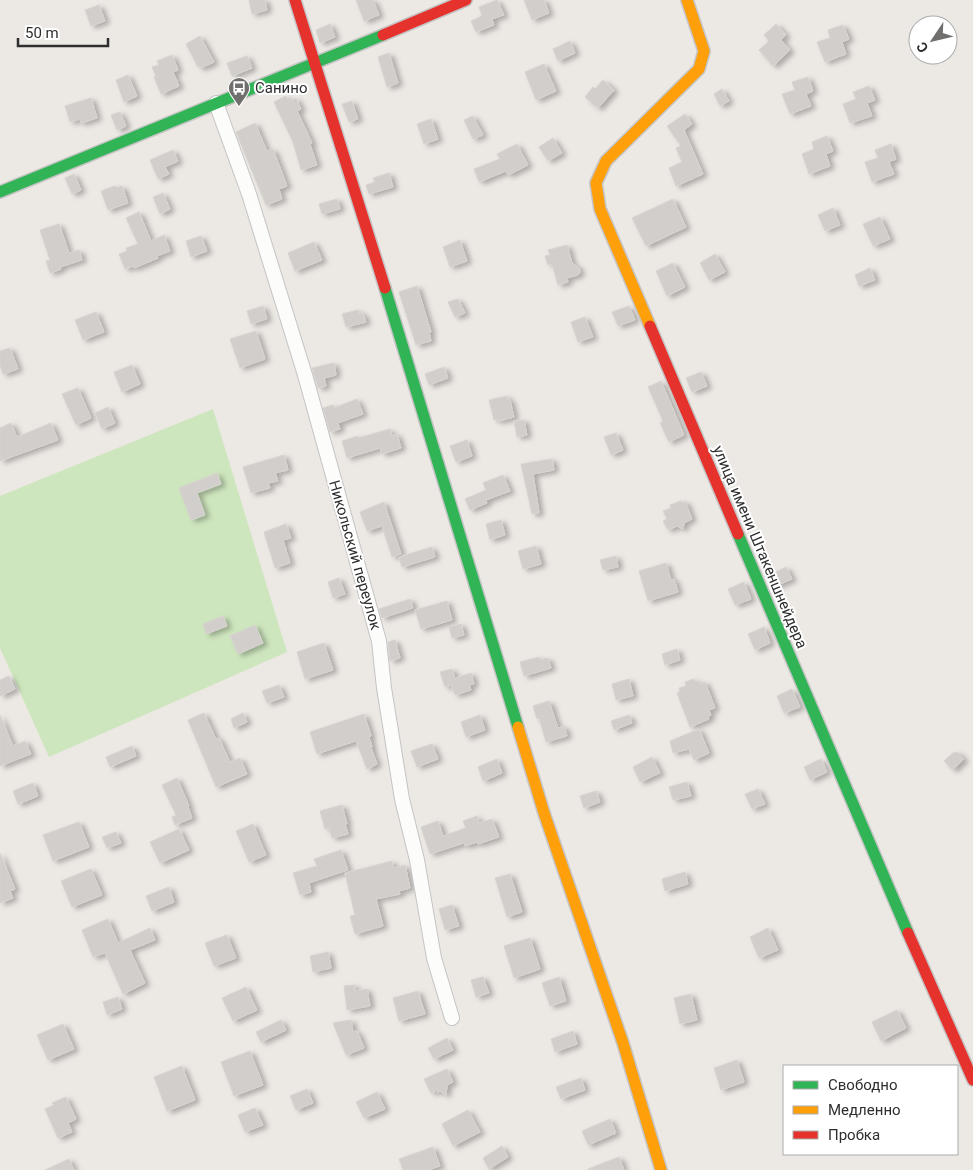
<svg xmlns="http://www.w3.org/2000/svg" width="973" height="1170" font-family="Roboto,sans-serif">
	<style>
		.green { fill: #cee6be }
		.building { fill: #d1cecb; stroke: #d7d4d0; filter: url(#shadow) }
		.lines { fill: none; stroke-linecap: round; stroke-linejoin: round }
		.street-casing { stroke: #c5c4c5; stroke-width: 16 }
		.fast-casing { stroke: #c5c4c5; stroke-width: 14 }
		.slow-casing { stroke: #c5c4c5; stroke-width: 14 }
		.jam-casing { stroke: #c5c4c5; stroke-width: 14 }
		.street { stroke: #fcfcfb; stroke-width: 14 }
		.fast { stroke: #30b455; stroke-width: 11 }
		.slow { stroke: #ff9f0a; stroke-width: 11 }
		.jam { stroke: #e5322d; stroke-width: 11 }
		.labels { text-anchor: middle; stroke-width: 4; stroke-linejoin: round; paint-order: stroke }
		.poi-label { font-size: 15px; fill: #2e2e2e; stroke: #fff; text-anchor: start }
		.street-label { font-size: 15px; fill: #2e2e2e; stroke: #fff }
	</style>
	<defs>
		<filter id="shadow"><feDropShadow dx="4.5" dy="2.5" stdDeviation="2.5" flood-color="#0004"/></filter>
	</defs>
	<rect width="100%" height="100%" fill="#ece8e4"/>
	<path class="green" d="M213,409L287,652L49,757L0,648V496Z"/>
	<path class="building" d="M249,0H265L267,10L252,14Z
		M356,0H373L379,15L364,21Z
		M497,0L504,15L492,19L494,25L476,32L471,21L482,16L479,7Z
		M524,0H544L549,13L532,20Z
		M99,5L105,21L91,26L85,10Z
		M330,24L335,37L320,43L316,30Z
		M776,24L786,35L781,40L790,50L773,66L759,50L769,41L764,35Z
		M843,25L849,39L842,42L846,54L825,62L817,42L830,38L828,30Z
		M200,36L214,62L201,68L200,66L198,67L186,44Z
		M570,41L575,53L558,61L553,49Z
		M389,53L398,83L387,87L378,57Z
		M172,55L178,70L173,72L179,86L161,94L154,77L156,76L152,67L159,65L157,61Z
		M247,56L252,68L232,76L227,63Z
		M544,64L556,91L536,100L525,72Z
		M128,75L137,96L124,102L116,80Z
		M808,77L813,91L806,94L811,106L790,114L782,94L795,90L792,82Z
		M603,80L614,90L598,108L585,97L593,87L595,89Z
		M869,86L875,100L867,103L872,116L850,123L843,104L856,99L853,92Z
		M722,89L729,101L720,106L714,94Z
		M286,96L289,102L296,98L301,109L297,111L312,143L310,144L317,165L301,170L293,142L274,102Z
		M91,98L97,118L81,123L80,119L70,122L65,106Z
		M352,101L358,119L349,122L342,104Z
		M120,112L126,126L117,130L111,115Z
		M685,114L692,124L684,130L703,174L676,186L669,168L682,162L676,148L681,146L667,126Z
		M473,116L483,135L473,139L464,120Z
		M431,119L438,139L424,144L417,124Z
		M255,123L267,151L273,149L287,186L279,189L282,199L266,205L236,132Z
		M827,136L833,151L826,154L830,166L809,174L802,154L814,149L812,142Z
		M553,138L562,153L548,161L539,147Z
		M517,144L528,165L508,175L506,171L479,182L474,169L500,159L497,154Z
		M891,144L896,159L889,162L894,174L872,182L865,162L878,158L875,150Z
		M173,150L178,161L165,167L169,174L158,179L150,160Z
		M389,173L393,187L369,194L366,185L375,182L373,178Z
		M74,174L81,190L72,194L65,178Z
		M115,186L116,188L122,186L128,203L108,210L101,191Z
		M163,193L170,209L160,214L153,197Z
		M337,199L340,209L322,214L319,204Z
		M673,199L686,227L646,246L632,218Z
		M833,208L840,225L825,231L818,215Z
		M139,212L151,241L164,235L170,251L157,256L158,258L134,268L133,266L125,269L119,254L127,251L126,248L138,244L126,218Z
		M880,217L890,239L873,246L863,224Z
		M59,224L69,253L79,250L82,260L60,267L61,269L50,273L46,261L50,260L40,230Z
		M201,236L207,251L191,257L186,241Z
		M460,240L467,261L450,267L443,247Z
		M314,242L322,260L295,271L288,253Z
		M567,245L572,263L579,268L580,272L578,275L567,278L568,282L558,285L552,264L548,265L545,256L550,255L548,250Z
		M715,254L725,272L709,280L700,263Z
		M673,263L685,287L667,296L656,271Z
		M870,268L875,280L859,286L855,275Z
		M417,286L431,332H429L431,341L416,345L399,292Z
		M458,299L465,313L455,317L448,302Z
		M263,306L267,319L251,324L247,311Z
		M629,306L635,320L618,326L612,312Z
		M358,310L359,314L363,313L366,322L346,327L342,314Z
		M96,312L104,332L83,340L75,320Z
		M585,317L593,337L578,342L571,322Z
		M256,331L265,359L240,368L230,339Z
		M10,348L18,369L3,374L0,365V351Z
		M334,363L336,375L324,378L326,386L318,388L312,368Z
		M132,365L140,384L122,392L114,372Z
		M444,367L448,378L429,385L425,374Z
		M701,372L707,386L692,392L686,378Z
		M661,381L684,435L669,442L660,423L663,421L648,387Z
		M78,388L91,418L76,425L62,394Z
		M507,396L508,400H510L514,417L499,421V419L494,420L489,400Z
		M357,399L363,414L338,423L340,429L330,432L323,408L333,405L334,408Z
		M108,407L115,423L102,429L95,413Z
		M524,420L527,435L517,437L514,421Z
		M11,423L17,437L51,423L58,440L0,461V428Z
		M390,429L392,436L397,434L401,448L382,454L380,448L347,458L342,441L358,436V438Z
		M616,433L623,450L611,455L604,437Z
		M467,440L472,456L456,462L450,446Z
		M284,455L288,470L275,473L278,481L268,483L270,488L251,493L243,467Z
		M552,459L554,470L533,474L539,513L532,514L521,464Z
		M217,473L221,484L197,493L205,515L191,520L179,488Z
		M503,475L510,491L486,500L487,503L470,510L465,499L486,490L483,483Z
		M681,501L682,503L685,501L692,519L684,523L683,529L677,526L668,530L663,521L667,519L663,511L671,508L670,505Z
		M384,502L401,554L392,557L382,526L367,531L360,512Z
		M501,520L505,535L490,540L486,524Z
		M286,524L291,538L283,540L290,563L275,568L264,532Z
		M536,546L541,564L523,569L518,551Z
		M432,547L435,557L402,567L399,557Z
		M616,556L618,567L603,570L600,560Z
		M666,563L671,580L674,579L678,592L648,601L639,571Z
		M786,567L792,579L773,587L768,576Z
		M339,578L345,594L333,598L328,582Z
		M744,582L751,599L735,605L728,589Z
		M410,599L413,608L382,618L379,609Z
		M447,601L452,620L421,629L415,610Z
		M223,616L227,626L206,634L203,624Z
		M461,624L464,635L452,638L449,627Z
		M255,625L263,643L238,654L230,636Z
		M764,627L770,643L755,650L748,634Z
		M395,640L400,658L390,661L388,642Z
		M324,643L333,670L305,679L297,652Z
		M677,649L680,660L665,665L662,654Z
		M539,657L540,660L548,658L551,668L524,676L520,662Z
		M452,669L455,678L471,673L474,684L469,685L471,690L455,695L451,685L445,687L440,672Z
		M9,676L15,689L0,696V680Z
		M629,679L633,696L616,700L612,684Z
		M694,679L695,682L699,681L700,684L705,682L715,708L709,710L711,715L708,717L709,719L690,727L677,693L680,692L679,688L686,686L685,682Z
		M279,685L284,697L267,703L262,691Z
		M792,689L800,707L784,713L777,696Z
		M549,701L558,728L564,726L567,736L546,742L539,718L537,719L533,706Z
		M204,713L216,739L219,738L230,762L240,758L247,774L216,787L188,720Z
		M243,713L247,722L234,728L231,719Z
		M364,714L371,736L369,737L372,747L371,748L377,764L367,769L356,741L317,754L310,732Z
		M0,715L13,746L25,741L31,754L0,766Z
		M480,715L485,730L466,737L461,722Z
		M629,715L632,723L614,730L611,721Z
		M699,729L709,753L694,760L689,749L673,753L670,741Z
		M432,744L438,759L417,767L411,751Z
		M132,746L136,756L110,767L106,757Z
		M954,752L956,753L957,752L964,759L953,770L944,761Z
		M652,757L660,773L640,782L633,767Z
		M497,759L502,773L483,781L478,767Z
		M821,759L827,772L810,780L804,767Z
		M177,778L189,806L188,807L192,818L175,825L172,817L176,815L162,785Z
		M687,782L691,796L673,800L669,787Z
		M33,783L38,796L18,804L13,791Z
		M758,789L765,804L752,809L745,794Z
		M596,791L600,802L584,808L580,796Z
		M342,805L347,824H345L348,834L332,838L329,828L325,829L320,811Z
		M477,816L479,823L492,819L499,837L478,844L477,842L465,846L464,843L430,854L421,827L438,821L443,836L466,828L463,821Z
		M79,822L89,847L53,861L43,835Z
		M253,824L266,855L249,862L236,831Z
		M179,829L189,850L160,863L150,842Z
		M116,832L121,843L107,848L102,837Z
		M341,850L348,870L309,883L311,892L300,895L293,873L317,866L314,859Z
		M0,853L15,889L10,891L13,898L0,903Z
		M392,861L394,868L405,865L410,888L399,891L400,894L376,899L383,926L355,934L350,916L355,915L345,873Z
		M91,869L102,895L72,907L61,881Z
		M685,872L688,884L665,891L662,879Z
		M510,874L522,912L507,917L495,878Z
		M169,887L174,902L152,911L146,896Z
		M452,905L459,926L445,930L439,909Z
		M108,919L118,943L150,928L155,940L130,950L145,983L123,994L105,953L93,957L82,930Z
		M768,928L778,950L759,958L750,937Z
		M227,935L236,958L214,966L205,943Z
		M530,938L540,969L514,978L504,946Z
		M328,952L331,968L313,972L310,956Z
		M483,977L489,993L476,997L471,980Z
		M559,977L566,1001L550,1006L542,983Z
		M355,985V991L367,989L370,1006L347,1010L344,986Z
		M246,987L257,1010L233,1021L222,998Z
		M418,991L425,1014L399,1021L393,998Z
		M691,994L697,1020L680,1024L674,998Z
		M118,997L122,1009L107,1015L103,1002Z
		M897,1010L906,1028L881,1041L872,1022Z
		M281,1020L286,1030L261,1042L256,1032Z
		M351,1020L353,1032L357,1031L364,1048L346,1055L333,1023Z
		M63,1024L74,1049L48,1060L37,1035Z
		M573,1031L577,1044L555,1052L551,1039Z
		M447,1038L453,1050L434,1059L428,1048Z
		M250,1051L263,1085L234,1096L221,1062Z
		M737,1060L744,1082L721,1090L714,1068Z
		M182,1066L195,1100L167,1111L154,1077Z
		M447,1069L453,1082L447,1085L446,1095L440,1091L438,1093L437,1090L431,1093L424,1079Z
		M581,1078L585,1090L561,1099L556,1087Z
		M307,1089L313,1103L296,1110L290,1096Z
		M377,1092L385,1109L364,1118L356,1102Z
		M66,1097L76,1119L68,1123L72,1132L58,1138L45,1109L54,1105L52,1103Z
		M255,1108L263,1125L245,1132L238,1115Z
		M468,1110L480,1132L453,1146L442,1124Z
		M610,1119L616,1133L588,1145L582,1131Z
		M502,1146L508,1157L489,1169L483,1158Z
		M433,1147L440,1166L428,1170H403L399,1159Z
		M619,1157L624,1170H588V1169Z
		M69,1159L74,1170H45Z"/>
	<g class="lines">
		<g class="street-casing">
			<path id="street" d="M216,103L249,194L305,375L379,641L384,688L402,799L417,860L434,958L452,1018"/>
		</g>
		<g class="fast-casing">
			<path id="fast" d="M0,192L383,35
				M385,288L518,727
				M738,534L908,933"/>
		</g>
		<g class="slow-casing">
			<path id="slow" d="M650,326L600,209L596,183L606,161L699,69L704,51L687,0
				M518,727L544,813L623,1043L661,1170"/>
		</g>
		<g class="jam-casing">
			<path id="jam" d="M295,0L385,288
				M383,35L466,0
				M650,326L738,534
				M908,933L973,1080"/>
		</g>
		<use href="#street" class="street"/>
		<use href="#fast" class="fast"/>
		<use href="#slow" class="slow"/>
		<use href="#jam" class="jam"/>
	</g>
	<defs>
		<g id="bus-pin" transform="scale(1.125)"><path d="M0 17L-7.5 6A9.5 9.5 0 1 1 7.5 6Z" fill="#706f6e" stroke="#fff"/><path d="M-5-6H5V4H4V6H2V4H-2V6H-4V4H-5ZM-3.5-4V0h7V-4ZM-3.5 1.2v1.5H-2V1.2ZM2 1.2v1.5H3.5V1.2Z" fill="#fff"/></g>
	</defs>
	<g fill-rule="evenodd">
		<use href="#bus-pin" x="239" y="88"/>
	</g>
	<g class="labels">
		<g class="poi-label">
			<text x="255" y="93">Санино</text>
		</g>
		<g class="street-label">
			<text transform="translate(760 547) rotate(67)" y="5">улица имени Штакеншнейдера</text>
			<text transform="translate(355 555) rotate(74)" y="5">Никольский переулок</text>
		</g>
	</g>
	<rect x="783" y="1065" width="175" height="90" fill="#ffffff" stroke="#ababab"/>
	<rect x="793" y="1081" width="25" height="8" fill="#30b455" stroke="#ababab"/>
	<text x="828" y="1090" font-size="15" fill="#2e2e2e">Свободно</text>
	<rect x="793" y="1106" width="25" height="8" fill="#ff9f0a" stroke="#ababab"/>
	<text x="828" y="1115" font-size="15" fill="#2e2e2e">Медленно</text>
	<rect x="793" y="1131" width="25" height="8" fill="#e5322d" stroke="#ababab"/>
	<text x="828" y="1140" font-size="15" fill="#2e2e2e">Пробка</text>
	<g transform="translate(933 40) rotate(235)"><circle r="24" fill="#ffffff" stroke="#ababab"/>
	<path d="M0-4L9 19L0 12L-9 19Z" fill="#706f6e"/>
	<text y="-8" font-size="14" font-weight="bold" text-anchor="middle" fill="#2e2e2e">С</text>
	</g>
	<path d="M18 38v8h90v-8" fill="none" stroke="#2e2e2e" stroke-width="2.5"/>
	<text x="25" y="38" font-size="15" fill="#2e2e2e" stroke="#ffffff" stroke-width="4" paint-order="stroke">50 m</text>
</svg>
